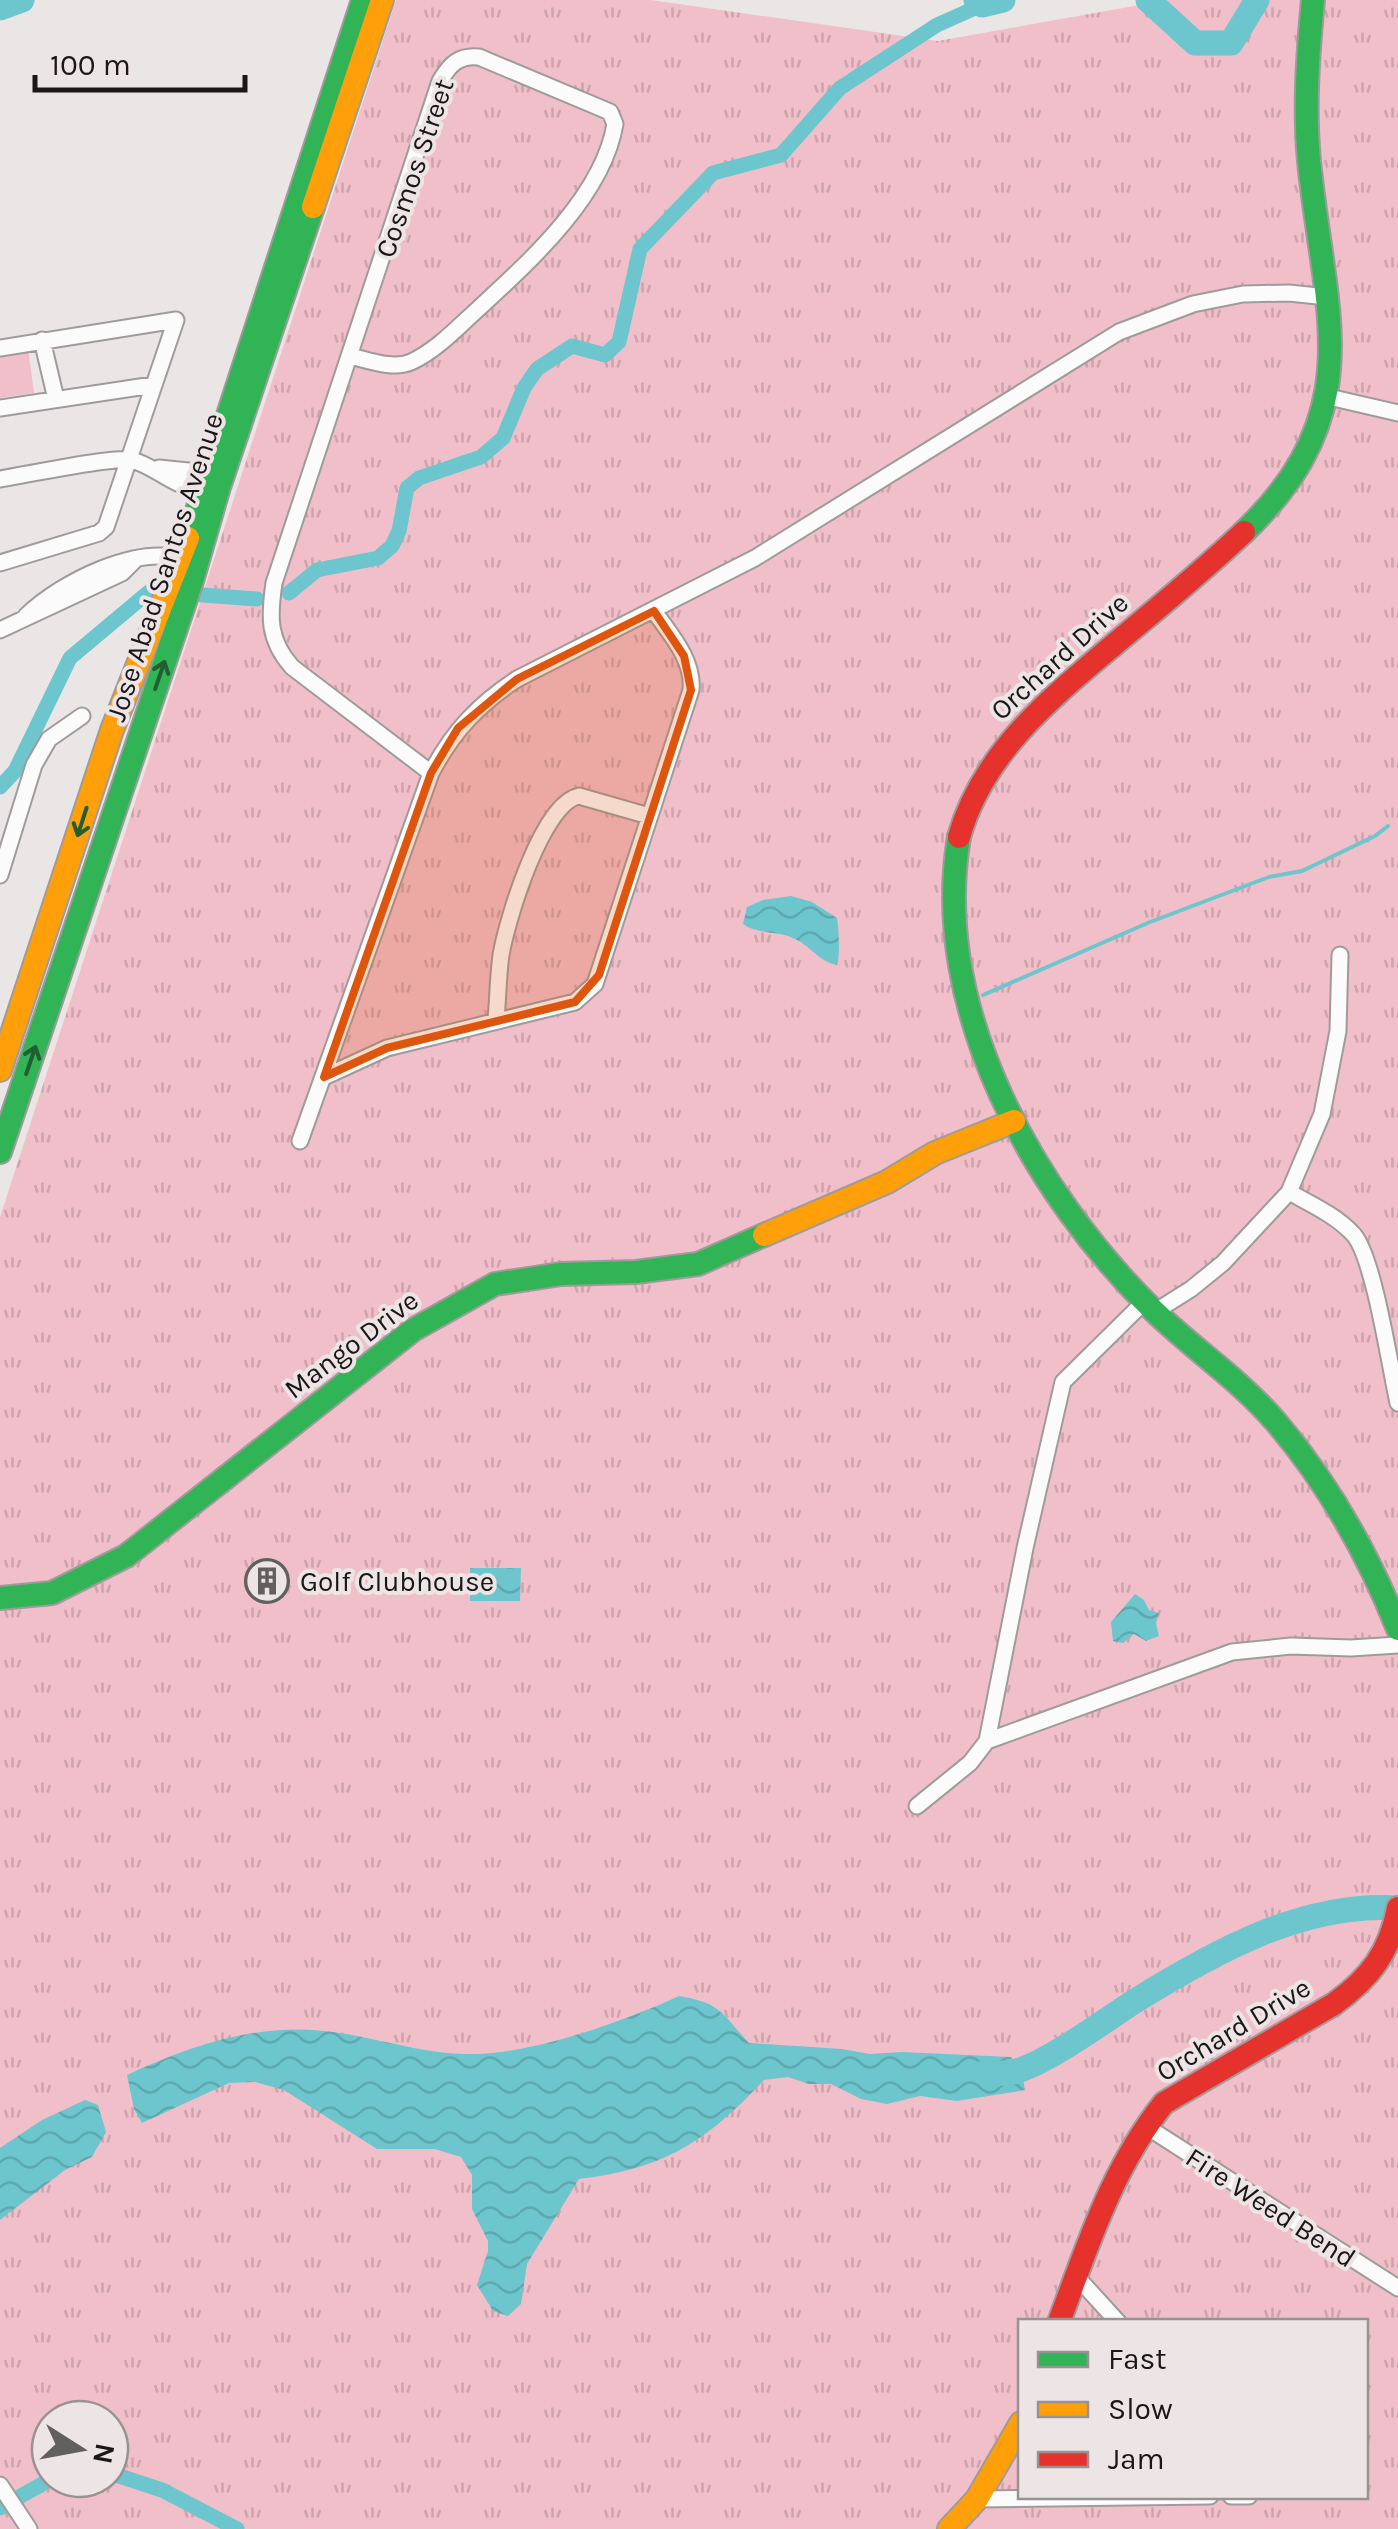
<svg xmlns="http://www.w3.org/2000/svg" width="1398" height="2529" font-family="Karla,sans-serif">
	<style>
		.grass { fill: url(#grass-tufts); fill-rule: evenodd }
		.pitch { fill: #f1bfc9 }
		.water { fill: url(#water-waves) }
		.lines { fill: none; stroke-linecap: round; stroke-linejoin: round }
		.stream { stroke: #6dc6cd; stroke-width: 4 }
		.canal { stroke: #6dc6cd; stroke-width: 15 }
		.river { stroke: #6dc6cd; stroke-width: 25 }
		.street-casing { stroke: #9f9b9c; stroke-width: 19 }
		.fast-casing { stroke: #9f9b9c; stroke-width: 26 }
		.slow-casing { stroke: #9f9b9c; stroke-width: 26 }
		.jam-casing { stroke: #9f9b9c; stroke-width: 26 }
		.street { stroke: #fcfbfb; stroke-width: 15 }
		.fast { stroke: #30b455; stroke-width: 22 }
		.slow { stroke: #ff9f0a; stroke-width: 22 }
		.jam { stroke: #e5322d; stroke-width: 22 }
		.oneway { stroke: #235e33 }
		.marked { fill: #de560d; fill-opacity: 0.2; stroke: #de560d; stroke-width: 8; stroke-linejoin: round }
		.labels { text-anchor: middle; stroke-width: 8; stroke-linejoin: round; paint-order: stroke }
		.street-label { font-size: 28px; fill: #191717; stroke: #ece4e5 }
		.poi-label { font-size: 28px; fill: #191717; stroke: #ece4e5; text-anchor: start }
	</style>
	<defs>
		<pattern id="grass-tufts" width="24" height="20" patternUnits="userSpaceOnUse" patternTransform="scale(2.5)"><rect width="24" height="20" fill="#f1bfc9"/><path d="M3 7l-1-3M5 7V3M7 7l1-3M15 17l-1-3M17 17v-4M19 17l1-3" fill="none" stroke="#cea3ac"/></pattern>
		<pattern id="water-waves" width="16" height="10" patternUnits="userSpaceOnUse" patternTransform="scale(2.5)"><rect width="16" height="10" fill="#6dc6cd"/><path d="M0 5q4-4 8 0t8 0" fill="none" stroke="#5ea9af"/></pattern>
	</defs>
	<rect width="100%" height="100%" fill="#eae6e6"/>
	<path class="grass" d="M396,0H651L938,41L1151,3L1154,0H1398V2529H0V1217ZM1021,2322H1366V2496H1021ZM50,2419H110V2479H50Z"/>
	<path class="pitch" d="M28,348L34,393L0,398V352Z"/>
	<path class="water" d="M791,896L812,902L837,918C839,927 840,959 837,965C820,962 812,948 797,940C780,930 758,935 743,924L747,907L763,900Z
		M470,1568H521L520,1601H470Z
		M1135,1594L1144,1600L1149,1610L1159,1613L1156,1623L1159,1636L1146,1641L1134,1634L1123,1643L1113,1641L1111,1622Z
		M679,1996C722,2003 722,2014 749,2043L842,2049L870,2054L902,2052L1011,2057L1022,2074L1025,2090L957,2101L920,2096L887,2104L861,2099L831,2084H809L788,2077L764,2080C706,2142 664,2169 579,2179L527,2264L521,2304L508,2316L493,2311L477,2285L488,2251V2241L472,2209V2175L461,2157L435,2149H377L284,2090L255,2082L229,2083L142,2123L134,2109L127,2075C194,2044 265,2020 340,2033C386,2040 427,2055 475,2054C535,2053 625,2021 679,1996Z
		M85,2100L98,2105L106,2132L92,2157L65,2170L0,2220V2148L42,2120Z"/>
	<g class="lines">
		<path class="stream" d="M18,0L19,1
			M983,995L1150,922L1269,877L1302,871L1375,836L1388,826"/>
		<path class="canal" d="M289,593L317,570L378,558L392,546L399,531L407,488L419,478L481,457L503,438L524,388L537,369L572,346L605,355L619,342L640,249L713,173L781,155L840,88L937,25L982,5
			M0,787L15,771L70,658L150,591L257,599
			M110,2473L162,2490L237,2529
			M0,2508L51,2479"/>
		<path class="river" d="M976,0L982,5L1003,0
			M1148,0L1195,43H1231L1257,0
			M0,8L22,0
			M985,2072C993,2073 1001,2074 1008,2073C1038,2070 1107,2019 1135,2001C1214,1952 1303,1902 1398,1908"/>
		<g class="street-casing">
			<path id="street" d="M42,340L56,399
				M0,348L176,320L106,527L99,533L0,563
				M350,356C368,360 393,370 411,362C437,350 458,327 478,309C529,262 603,196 615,124L610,112L479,57C459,55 450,64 440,81L274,583C269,617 268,640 292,667L431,773
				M1329,397L1398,413
				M0,408L153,385
				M159,468L198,472L213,480
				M0,479C25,475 114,456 132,460C158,467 184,496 212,489
				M26,616C61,582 140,542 188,561
				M0,630L122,573L136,559
				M0,875L34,765L49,739L82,716
				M496,1019C498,998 498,976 501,955C507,920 542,803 579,796L649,816
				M324,1077L387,1048L575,1002L595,984L691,690C694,660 670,634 654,611
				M300,1141L431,773C453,731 479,704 517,679L755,558L1119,332L1193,304L1243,294L1289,293L1327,297
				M1289,1192C1311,1204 1337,1216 1354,1235C1374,1259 1390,1367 1398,1403
				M1156,1311L1191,1289L1223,1263L1289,1192L1322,1114L1338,1031L1340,955
				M987,1741L1232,1652L1291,1646L1351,1648L1398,1645
				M917,1806L970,1763L987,1741L1025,1548L1063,1382L1145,1301
				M1144,2125L1398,2288
				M1076,2276L1118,2322
				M0,2485L29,2529
				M1231,2496H1249
				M977,2499L1210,2496"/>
		</g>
		<g class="fast-casing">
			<path id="fast" d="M1244,532C1371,410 1324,313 1309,161C1304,107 1308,53 1313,0
				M188,538L363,0
				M959,837C930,1009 1034,1193 1153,1310C1193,1349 1239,1379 1276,1422C1328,1483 1368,1554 1398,1629
				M0,1152L192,581L219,487L313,207
				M0,1598L52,1593L126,1556L413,1330L495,1284L561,1274L636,1272L698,1264L764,1235"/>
		</g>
		<g class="slow-casing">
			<path id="slow" d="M313,207L382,0
				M0,1070L112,730L188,538
				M764,1235L887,1182L935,1153L1014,1121
				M949,2529L977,2499L1021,2423"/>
		</g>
		<g class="jam-casing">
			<path id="jam" d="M959,837C983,752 1051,698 1116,643C1159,607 1203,571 1244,532
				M1059,2322C1088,2245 1112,2168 1164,2103L1334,2004C1370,1978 1390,1952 1398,1908"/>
		</g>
		<use href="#street" class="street"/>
		<use href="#fast" class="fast"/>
		<use href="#slow" class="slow"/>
		<use href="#jam" class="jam"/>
	</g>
	<defs><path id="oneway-shaft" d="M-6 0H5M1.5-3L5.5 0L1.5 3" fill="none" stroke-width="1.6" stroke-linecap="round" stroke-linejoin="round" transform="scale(2.5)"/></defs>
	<g class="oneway">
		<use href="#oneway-shaft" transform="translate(160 675) rotate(-71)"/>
		<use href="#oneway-shaft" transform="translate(82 822) rotate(108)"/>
		<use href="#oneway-shaft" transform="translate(31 1060) rotate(-71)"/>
	</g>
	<path class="marked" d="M654,611L684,656L691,690L599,975L575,1002L387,1048L324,1077L431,773L458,728L517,679Z"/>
	<defs>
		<g id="building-ring" transform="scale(2.25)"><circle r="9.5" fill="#ece4e5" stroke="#625f5f" stroke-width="1.5"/><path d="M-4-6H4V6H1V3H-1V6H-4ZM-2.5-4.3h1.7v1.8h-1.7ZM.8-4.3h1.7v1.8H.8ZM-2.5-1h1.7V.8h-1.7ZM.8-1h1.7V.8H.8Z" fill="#625f5f"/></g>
	</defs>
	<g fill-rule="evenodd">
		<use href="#building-ring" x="267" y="1581"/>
	</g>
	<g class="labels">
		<g class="street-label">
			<text transform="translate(414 168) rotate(-71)" y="10">Cosmos Street</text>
			<text transform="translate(164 567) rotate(-72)" y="10">Jose Abad Santos Avenue</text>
			<text transform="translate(1059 656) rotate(-42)" y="10">Orchard Drive</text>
			<text transform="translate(351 1344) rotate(-37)" y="10">Mango Drive</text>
			<text transform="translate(1233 2029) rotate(-31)" y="10">Orchard Drive</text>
			<text transform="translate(1271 2207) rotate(33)" y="10">Fire Weed Bend</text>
		</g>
		<g class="poi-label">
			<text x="300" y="1591">Golf Clubhouse</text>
		</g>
	</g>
	<rect x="1018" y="2319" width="350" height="180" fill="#ece4e5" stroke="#989293" stroke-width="2.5"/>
	<rect x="1038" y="2352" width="50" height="15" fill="#30b455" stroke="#989293" stroke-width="2.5"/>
	<text x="1108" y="2369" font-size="30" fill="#191717">Fast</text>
	<rect x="1038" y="2402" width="50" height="15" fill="#ff9f0a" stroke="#989293" stroke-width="2.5"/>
	<text x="1108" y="2419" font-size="30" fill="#191717">Slow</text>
	<rect x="1038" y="2452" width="50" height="15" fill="#e5322d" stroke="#989293" stroke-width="2.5"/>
	<text x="1108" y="2469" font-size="30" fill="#191717">Jam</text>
	<g transform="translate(80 2449) rotate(101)"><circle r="48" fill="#ece4e5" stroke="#989293" stroke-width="2.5"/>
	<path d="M0-8L18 38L0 25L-18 38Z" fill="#625f5f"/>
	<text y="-15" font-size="28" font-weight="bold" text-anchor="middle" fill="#191717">N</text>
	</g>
	<path d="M35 75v15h210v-15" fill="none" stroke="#191717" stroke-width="5"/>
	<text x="50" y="75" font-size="30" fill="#191717" stroke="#ece4e5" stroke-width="8" paint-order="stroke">100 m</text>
</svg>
